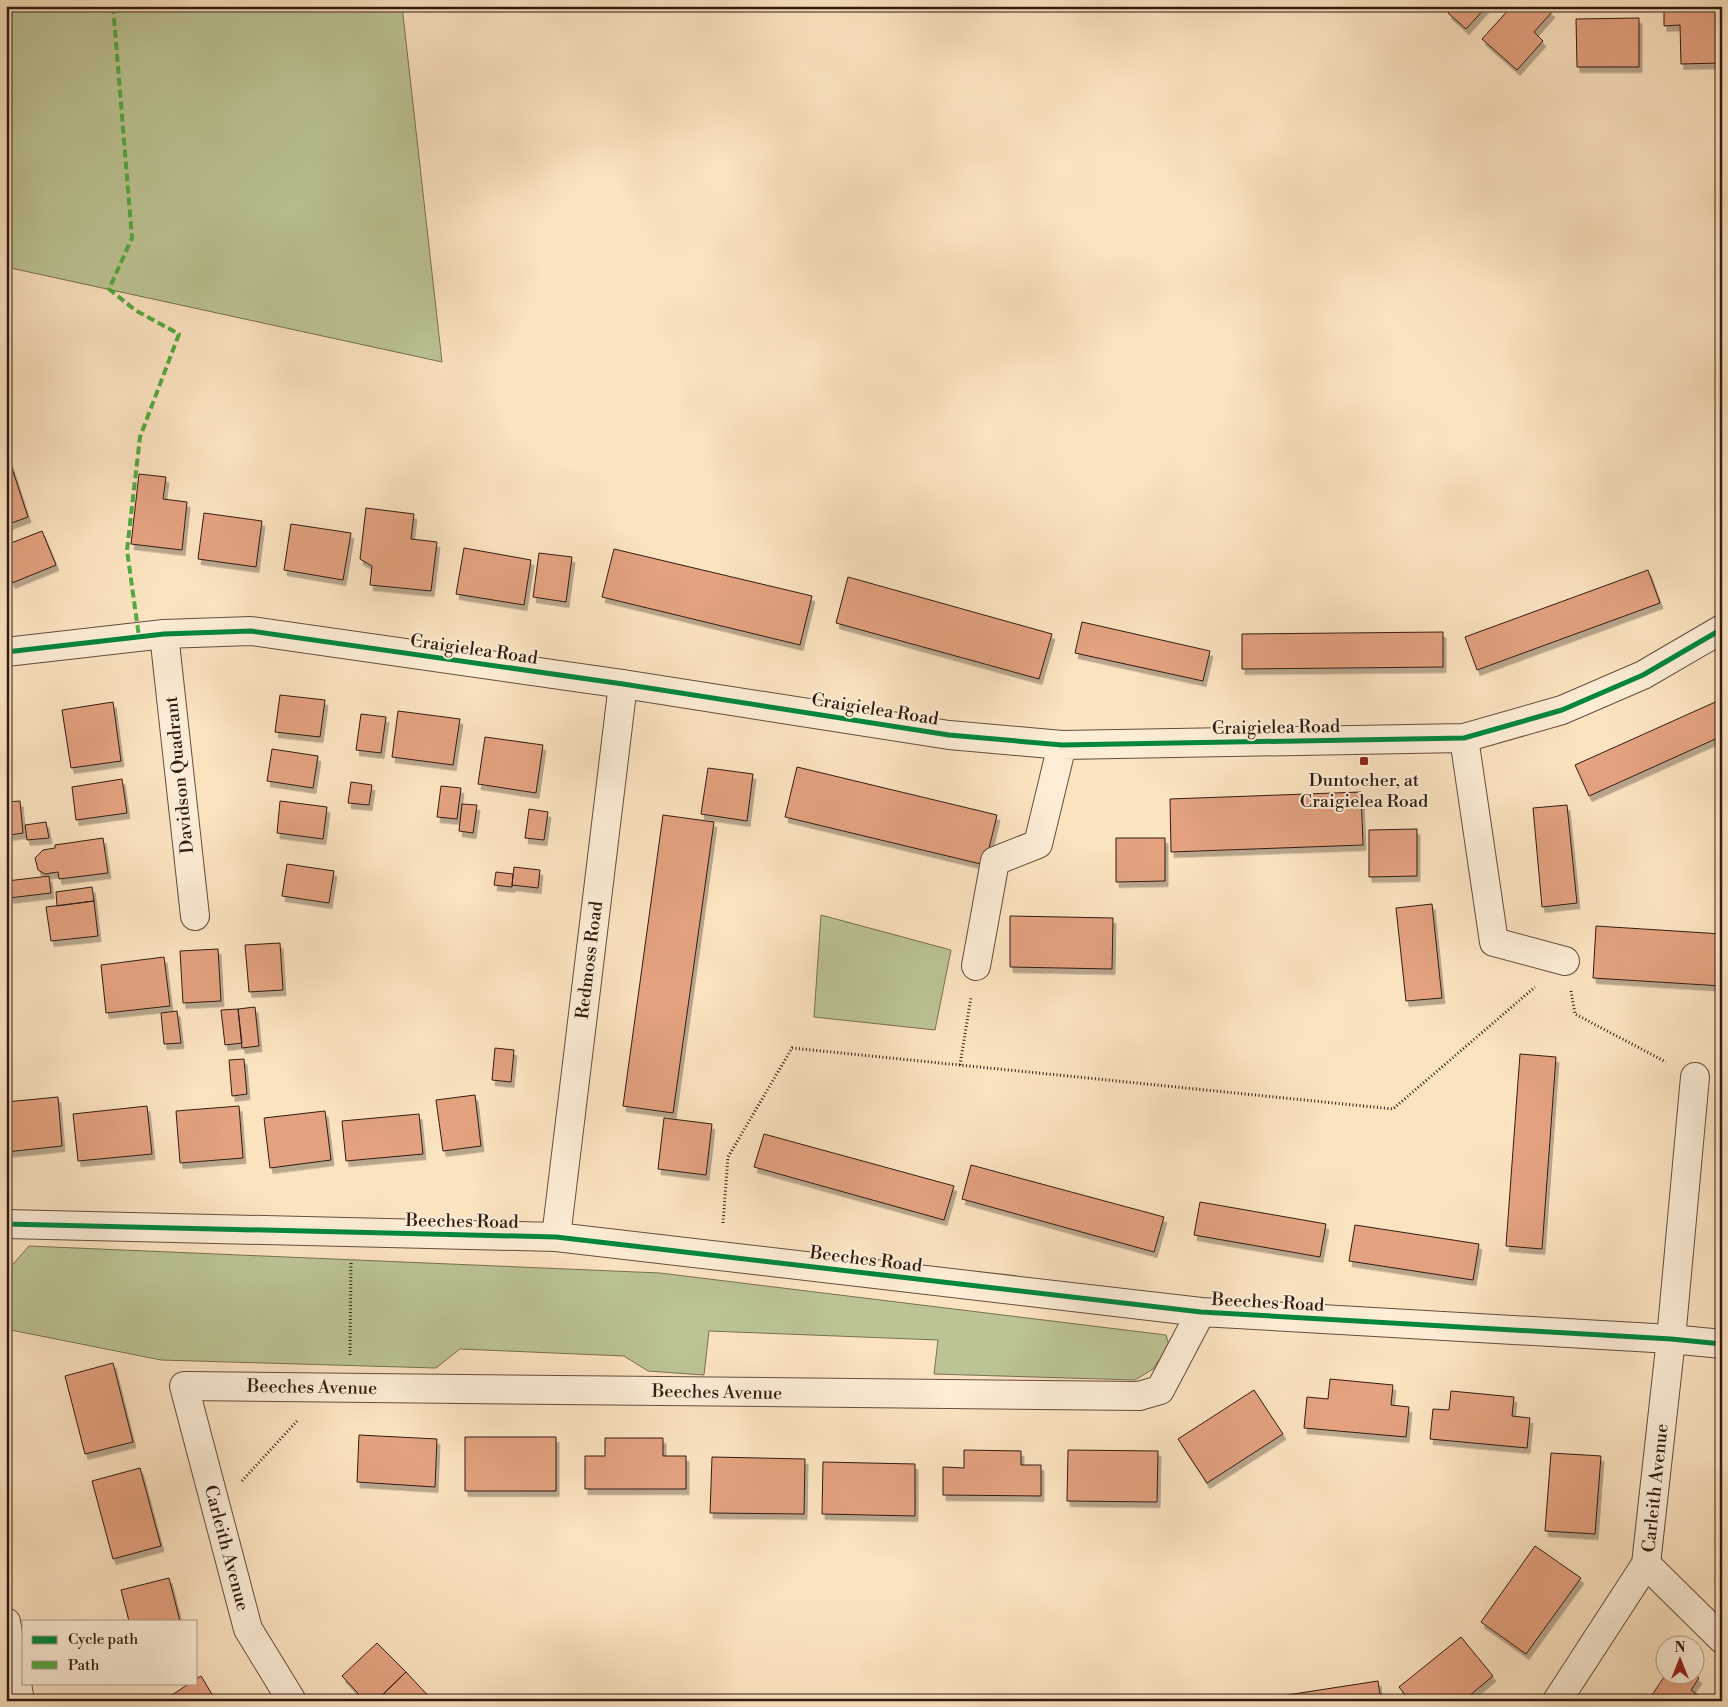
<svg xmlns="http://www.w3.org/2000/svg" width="1728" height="1707" font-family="'Libre Bodoni',serif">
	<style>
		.green { fill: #bdc494; stroke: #777053 }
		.building { fill: #e4a280; stroke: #311b12; filter: url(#shadow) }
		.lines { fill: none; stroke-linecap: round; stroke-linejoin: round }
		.street-casing { stroke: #644d3e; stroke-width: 30 }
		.path { stroke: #311b12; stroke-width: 3; stroke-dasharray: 1 2.5; stroke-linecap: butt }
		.street { stroke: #fdedd6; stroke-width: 28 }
		.quiet { stroke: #54a942; stroke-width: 4; stroke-dasharray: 8 4; stroke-linecap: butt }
		.cycleway-casing { stroke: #fdedd6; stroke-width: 8 }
		.cycleway { stroke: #00873e; stroke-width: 5 }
		.poi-dot { fill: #8f2418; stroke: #fdedd6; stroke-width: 2 }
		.labels { text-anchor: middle; stroke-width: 4; stroke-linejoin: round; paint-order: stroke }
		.street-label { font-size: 18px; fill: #311b12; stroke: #fdedd6 }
		.poi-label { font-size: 18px; fill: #311b12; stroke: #fdedd6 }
	</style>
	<defs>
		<filter id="shadow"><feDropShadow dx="3" dy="5.5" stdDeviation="0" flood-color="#0004"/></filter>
	</defs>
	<rect width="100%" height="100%" fill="#fce3c0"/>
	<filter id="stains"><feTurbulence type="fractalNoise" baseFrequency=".004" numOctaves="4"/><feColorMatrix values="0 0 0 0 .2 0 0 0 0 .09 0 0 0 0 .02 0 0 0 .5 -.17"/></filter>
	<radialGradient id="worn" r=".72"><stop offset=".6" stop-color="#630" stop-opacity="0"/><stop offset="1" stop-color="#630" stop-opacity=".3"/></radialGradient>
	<path class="green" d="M6,6H402L442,362L6,267Z
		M821,915L951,950L935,1030L814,1017Z
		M29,1246L660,1273L1166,1335L1169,1345L1153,1369L1135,1380L934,1374L938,1340L709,1331L704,1375L648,1371L624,1356L460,1349L436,1368L161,1360L6,1329V1272Z"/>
	<path class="building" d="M1455,6H1487L1466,29L1448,13Z
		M1512,6H1545L1552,12L1534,32L1543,41L1517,70L1482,39Z
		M1664,6H1722V63L1681,64L1680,25L1664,26Z
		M1639,18V67H1577L1576,19Z
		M9,459L28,517L6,525V460Z
		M139,474L166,477L163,499L187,502L182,550L131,544Z
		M366,508L414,514L411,539L437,542L431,591L370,585L372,566L360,559Z
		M204,513L262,521L256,567L198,559Z
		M291,524L351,533L343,580L284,570Z
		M42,531L56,565L12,583L6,568V545Z
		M464,548L531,560L524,605L456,594Z
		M614,549L812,596L800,645L602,597Z
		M539,553L572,557L566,602L533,597Z
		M1648,570L1660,603L1477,670L1465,637Z
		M848,577L1052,634L1039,679L836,623Z
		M1082,622L1210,651L1203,681L1075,653Z
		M1443,632V667L1242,669V634Z
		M280,695L325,700L320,737L275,732Z
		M1722,699V736L1589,796L1575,765Z
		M113,702L121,761L71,768L62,710Z
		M398,711L460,719L453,765L392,757Z
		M361,714L386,717L381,753L356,750Z
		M485,737L543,745L536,793L478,784Z
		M272,749L318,756L313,788L267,781Z
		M797,767L997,815L985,865L785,817Z
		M708,768L753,774L747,821L701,814Z
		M122,779L127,813L76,820L72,787Z
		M351,782L372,785L369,805L348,803Z
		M441,786L461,788L457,819L437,817Z
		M1361,792L1363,845L1171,852L1170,799Z
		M20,801L23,833L10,835L6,802Z
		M280,801L327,807L323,839L277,833Z
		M462,804L477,805L473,833L459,831Z
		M1567,805L1577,903L1542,907L1533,808Z
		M529,809L548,812L544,840L525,838Z
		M663,815L714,822L673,1113L623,1106Z
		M46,822L49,838L27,840L25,825Z
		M1417,829V876L1369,877V830Z
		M103,838L108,873L59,879L58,872L45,874L38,870L35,858L43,850L55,848V845Z
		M1116,838H1165V881L1116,882Z
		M287,864L334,871L329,903L282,896Z
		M514,867L540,870L538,888L512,885Z
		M496,872L513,874L512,887L494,885Z
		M49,876L51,893L9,898L7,881Z
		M92,887L94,901L57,906L56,892Z
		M94,901L98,936L51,941L46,907Z
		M1432,904L1442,998L1406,1001L1396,908Z
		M1010,916L1113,918L1112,969L1010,967Z
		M1596,926L1722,934V986L1593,978Z
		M280,943L283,990L249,992L245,945Z
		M218,949L221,1001L183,1003L180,951Z
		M164,957L170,1006L106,1013L101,965Z
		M255,1007L259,1046L242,1048L238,1009Z
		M238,1009L242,1043L225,1045L221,1010Z
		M177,1011L181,1043L164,1044L161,1013Z
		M495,1048L514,1050L511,1082L492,1080Z
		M1520,1054L1556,1057L1542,1249L1506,1246Z
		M244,1059L247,1094L232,1096L229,1060Z
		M475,1095L481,1146L443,1151L436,1100Z
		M58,1097L62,1146L6,1152V1102Z
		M147,1106L152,1154L78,1161L73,1114Z
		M239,1106L243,1158L180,1163L176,1111Z
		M325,1111L331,1160L270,1168L264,1118Z
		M419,1114L423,1154L346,1161L342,1121Z
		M664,1118L712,1124L706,1175L658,1169Z
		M764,1134L954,1186L944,1220L754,1167Z
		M971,1165L1164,1217L1154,1252L962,1199Z
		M1200,1202L1326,1224L1320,1257L1194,1235Z
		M1355,1225L1479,1244L1473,1280L1349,1261Z
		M113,1363L133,1442L85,1454L65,1376Z
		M1330,1379L1393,1385L1391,1405L1409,1407L1406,1437L1304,1428L1307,1397L1328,1399Z
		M1254,1390L1283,1434L1207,1483L1178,1439Z
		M1451,1391L1514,1397L1512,1416L1530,1418L1527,1448L1430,1439L1433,1409L1449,1410Z
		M359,1435L437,1439L435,1487L357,1482Z
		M465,1437H556V1491H465Z
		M605,1438H663V1456H686V1489H585V1456H605Z
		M964,1450L1021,1451V1465H1041V1496L943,1495V1467L964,1468Z
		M1068,1450L1158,1451L1157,1502L1067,1501Z
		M1551,1453L1601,1456L1595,1534L1545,1531Z
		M712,1457L805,1459L804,1514L710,1513Z
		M823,1462L915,1464V1516L822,1514Z
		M140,1468L161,1546L113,1559L92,1481Z
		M1535,1546L1581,1578L1526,1654L1481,1622Z
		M169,1578L180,1621H129L121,1590Z
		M1461,1637L1493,1676L1463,1701H1410L1399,1687Z
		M377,1643L406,1672L376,1701H365L342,1676Z
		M406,1672L433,1701H376Z
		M1666,1674H1694L1699,1678L1691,1690L1706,1701H1648Z
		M201,1676L216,1701H163L190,1683H196V1679Z
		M1378,1681L1381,1701H1288L1287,1695Z"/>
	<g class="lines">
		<g class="street-casing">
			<path id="street" d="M164,634L195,916
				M6,652L164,634L251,631L623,684L949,735L1062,745L1464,738L1562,710L1643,675L1722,629
				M1464,738L1494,942L1565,961
				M976,966L995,861L1038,844L1062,745
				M6,1224L556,1237L1201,1312L1671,1339L1722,1344
				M556,1237L623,684
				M1646,1564L1722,1639
				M6,1622L20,1701
				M292,1701L248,1629L184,1386L1139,1396L1160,1390L1201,1312
				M1557,1701L1646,1564L1671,1339L1695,1077"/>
		</g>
		<path class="path" d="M1571,991L1575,1014L1666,1062
			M960,1065L971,997
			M723,1223L728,1157L792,1048L1393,1109L1535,987
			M350,1355L351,1263
			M242,1481L297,1421"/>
		<use href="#street" class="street"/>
		<path class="quiet" d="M113,6L132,238L109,289L135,310L179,334L140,437L127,550L139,637"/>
		<g class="cycleway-casing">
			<path id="cycleway" d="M6,652L164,634L251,631L623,684L949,735L1062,745L1464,738L1562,710L1643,675L1722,629
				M6,1224L556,1237L1201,1312L1671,1339L1722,1344"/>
		</g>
		<use href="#cycleway" class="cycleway"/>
	</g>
	<rect class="poi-dot" x="1359" y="756" width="10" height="10" rx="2.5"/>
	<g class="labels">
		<g class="street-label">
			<text transform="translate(474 649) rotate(8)" y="6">Craigielea Road</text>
			<text transform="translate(875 709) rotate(9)" y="6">Craigielea Road</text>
			<text transform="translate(1276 727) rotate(-1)" y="6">Craigielea Road</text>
			<text transform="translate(179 775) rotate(-96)" y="6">Davidson Quadrant</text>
			<text transform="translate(589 960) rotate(-83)" y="6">Redmoss Road</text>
			<text transform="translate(462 1221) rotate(1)" y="6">Beeches Road</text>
			<text transform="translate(866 1259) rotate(7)" y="6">Beeches Road</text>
			<text transform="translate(1268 1302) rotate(3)" y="6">Beeches Road</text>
			<text transform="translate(312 1387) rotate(1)" y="6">Beeches Avenue</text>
			<text transform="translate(717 1392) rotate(1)" y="6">Beeches Avenue</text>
			<text transform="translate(1655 1488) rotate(-84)" y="6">Carleith Avenue</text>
			<text transform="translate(227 1548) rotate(75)" y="6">Carleith Avenue</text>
		</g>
		<g class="poi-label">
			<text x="1364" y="786">Duntocher, at<tspan x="1364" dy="21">Craigielea Road</tspan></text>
		</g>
	</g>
	<rect width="1728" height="1707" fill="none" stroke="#fce3c0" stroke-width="25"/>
	<rect x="8" y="8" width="1713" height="1692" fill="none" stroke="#311b12" stroke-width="2.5"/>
	<rect x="12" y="12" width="1703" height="1682" fill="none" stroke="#311b12"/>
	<rect x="22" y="1620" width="175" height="65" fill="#fdedd6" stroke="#ab9988"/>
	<rect x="32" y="1636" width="25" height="8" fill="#00873e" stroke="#ab9988"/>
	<text x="68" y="1644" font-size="15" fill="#311b12">Cycle path</text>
	<rect x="32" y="1661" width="25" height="8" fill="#54a942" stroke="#ab9988"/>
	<text x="68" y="1670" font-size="15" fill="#311b12">Path</text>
	<g transform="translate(1680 1660)"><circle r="24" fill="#fdedd6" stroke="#ab9988"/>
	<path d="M0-4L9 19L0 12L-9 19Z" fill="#8f2418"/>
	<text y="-8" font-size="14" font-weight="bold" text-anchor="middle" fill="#311b12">N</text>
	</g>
	<rect width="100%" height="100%" filter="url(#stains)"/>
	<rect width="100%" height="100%" fill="url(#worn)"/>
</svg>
